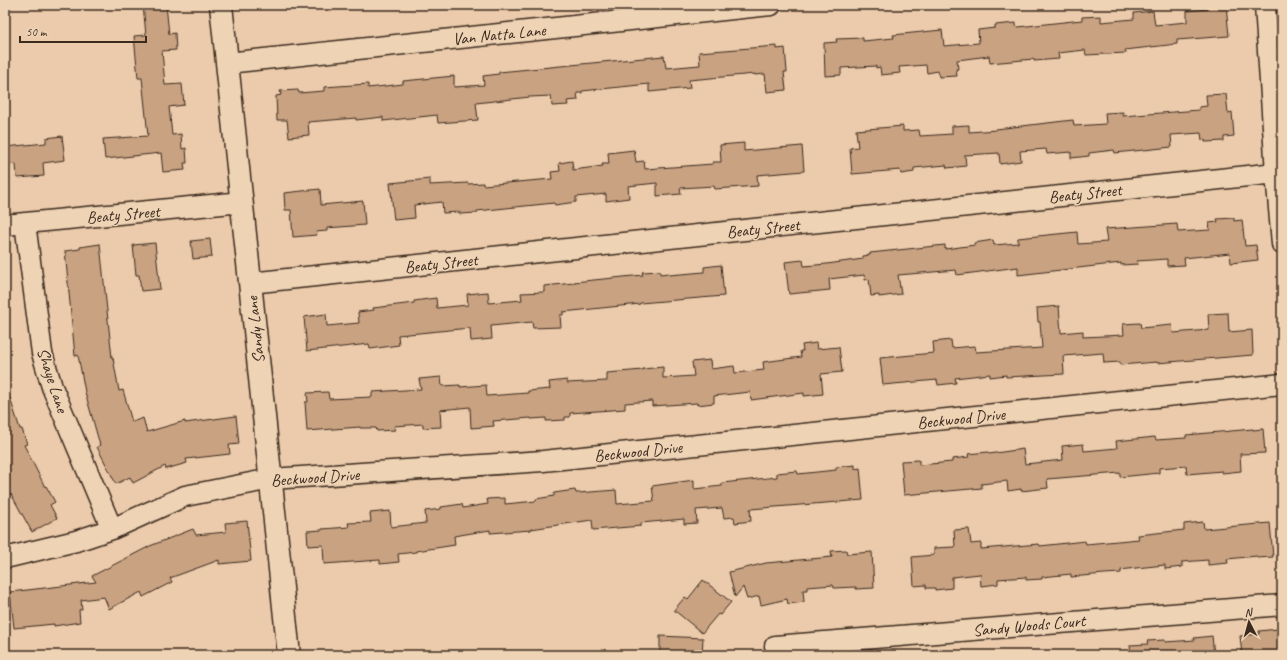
<svg xmlns="http://www.w3.org/2000/svg" width="1287" height="660" font-family="Caveat,sans-serif">
	<style>
		.building { fill: #c9a282; stroke: #3b2a1e }
		.lines { fill: none; stroke-linecap: round; stroke-linejoin: round }
		.minor-casing { stroke: #3b2a1e; stroke-width: 23 }
		.tertiary-casing { stroke: #3b2a1e; stroke-width: 25 }
		.minor { stroke: #eed3b5; stroke-width: 20 }
		.tertiary { stroke: #eed3b5; stroke-width: 22 }
		.labels { text-anchor: middle; stroke-width: 3; stroke-linejoin: round; paint-order: stroke }
		.street-label { font-size: 17px; fill: #3b2a1e; stroke: #eed3b5 }
	</style>
	<rect width="100%" height="100%" fill="#ebcbab"/>
	<filter id="ink" filterUnits="userSpaceOnUse"><feTurbulence type="fractalNoise" baseFrequency=".025" numOctaves="2"/><feDisplacementMap in="SourceGraphic" scale="8" xChannelSelector="R" yChannelSelector="G"/><feConvolveMatrix kernelMatrix="1 2 1 2 8 2 1 2 1" color-interpolation-filters="sRGB"/></filter>
	<g filter="url(#ink)">
		<path class="building" d="M143,5H166L169,34L175,33L176,50L162,51L165,85L182,84L184,105L169,107L172,135L181,134L182,149L186,148L187,163H184L185,170L163,172L161,153L105,159L103,139L148,136L142,78H138L134,36L146,35Z
			M1226,5L1229,36L1177,40V44L1125,50L1126,53L1086,55L1085,50L1058,53L1059,59L1034,61V59L990,63L989,56L957,60L958,69H956L957,76L939,77L938,71L927,73L926,65L899,67L900,73L881,75L880,67L876,68V66L841,68V75L825,76L824,43L837,42L836,39L863,38V41L894,38L893,35L942,30L944,46L979,43L978,30L995,28V25L1016,23V26L1018,27L1082,20V17L1101,16V22L1134,19V13L1153,11L1155,25L1187,22V11L1208,9L1207,6Z
			M777,46V49L785,48L787,72H784L786,90L767,92L765,74L755,75V74L689,80L690,88L649,92V84L582,91V93H577L578,100L567,101L568,105L552,106L551,96L530,97L476,103L478,120L438,123L437,115L383,121V117L356,120V118L308,122L309,135L289,137L287,120H277L276,96L281,95L280,91L298,90L299,93L324,91V87L368,84V88L403,84V81L454,76V87L484,85L483,76L499,74V72L664,56L666,68L700,65L699,52Z
			M1226,94L1228,113L1232,112L1234,136L1224,137V141L1205,142V139L1202,140L1201,133L1171,135L1172,147L1115,153L1114,150L1089,153V156L1071,158V152L1047,154L1046,149L1020,151L1021,161L1000,164L999,153L965,155L966,166L947,168L946,165L914,168V172L901,174L900,170L852,174L850,148L858,147L856,130L903,126V131L919,130L920,136L952,134V126L969,125V132L996,130V129L1073,120L1074,126L1106,124L1105,113L1123,112V116L1199,110V107L1207,106L1206,95Z
			M62,136L65,160L43,163L44,176L17,178L16,164L5,165V147L46,143V138Z
			M744,143V151L802,146L804,171L757,175L758,186L715,189L714,186L680,188L681,194L657,196V183L628,186L629,198L606,201V194L576,197V202L555,205L554,203L477,211V213L460,214V212L443,213L442,202L414,205L415,218L394,220L390,183L430,179V185L468,183V184L483,183V185L552,179L551,172L560,171L559,163L572,161L573,170L603,166L602,164H609L608,153L634,150L636,162L644,161L645,169L713,164V162H721L720,145Z
			M320,189L321,205L363,201L365,225L327,228V231L316,232L317,235L293,237L291,210H285L284,193Z
			M1234,218V221L1242,220L1245,246L1256,245L1258,260L1231,263L1230,253L1184,258L1185,265L1167,266V259L1137,261L1138,264L1121,265V263L1018,275V267L957,275L956,270L898,275L901,294L879,297V295L871,296L869,279L865,280L864,275L829,279L830,290L789,294L785,262L803,260L804,266L827,264L863,259V256L870,255V253L945,245V249L975,245L974,243L993,240L994,245L1018,243V238L1077,232L1078,244L1107,242L1105,229L1177,224L1178,232L1210,230L1209,223L1218,222L1217,219Z
			M210,239L212,257L193,259L191,241Z
			M155,243L160,289L141,291L139,275H136L133,245Z
			M100,244L112,358H113L119,391L123,390L132,422L143,418L147,432L185,421V423L236,416L239,444L229,445L230,454L186,459L187,463L166,469L165,466L133,483L130,477L116,484L97,447L100,445L85,392L78,355L75,356L65,251L80,249V247Z
			M721,265L724,296L640,303V304L563,312V315H560L561,327L533,328L532,322L491,326L492,339L471,341L470,328L398,335L399,345L370,349L369,344L307,351L304,317L326,314L327,326L359,323L358,312L374,310L373,308L414,303V301L436,298L437,308L468,305L467,294L488,292L489,303L522,300L521,293L544,292V286L574,283V282L643,275L642,272L660,271V274L669,273V275L704,272V267Z
			M1059,306L1061,333L1083,331V337L1124,335L1123,324L1140,323L1141,328L1172,325L1173,333L1209,330L1208,314L1228,313L1229,332L1252,330L1253,355L1157,363V362L1120,365V362L1104,363L1103,353L1063,356L1064,374L1006,377V375L990,377V374L955,378L956,383L938,385L937,380L883,385L880,358L934,353L933,342L951,340L952,348L975,346L976,352L1042,348L1040,322H1038L1037,308Z
			M816,343L817,349L839,347L842,372L821,374L823,394L804,396V393L751,400L750,392L714,396V403L697,405V403L652,406V401L625,403V409L570,413V417H565V420L546,421V418L531,419V418L493,421L494,426L471,428L470,407L440,410L441,427L423,428V424L394,426L395,430L377,431L376,428H360V427L307,431L305,402H308L307,393L328,392L329,399L372,397V392L421,389L419,379L441,377L442,386L460,385V387L486,385L487,396L528,393V391L550,389L549,382L567,380V383L607,381V373L643,370V369L663,367V378L694,376L692,362L710,360L711,369L734,366L735,373L764,370L763,362L801,357L800,351H803L802,345Z
			M5,392H8L20,429H22L27,444L24,445L45,487L46,486L55,502L50,505L57,518L32,532L11,494L5,498Z
			M1253,429V430L1263,429L1265,453L1240,454L1241,471L1222,473V471L1187,474L1186,466L1159,468V473L1120,477V473L1047,479L1048,488L1021,491V489L1008,491L1007,481L981,484L982,488L904,495L901,461L919,460V465L952,462V459L969,457L968,454L988,452L989,454L1023,449L1025,464L1063,460L1062,446L1083,444L1084,451L1117,448L1116,441L1155,437L1156,440L1186,438V435Z
			M855,465V469L860,468L863,500L750,509L751,521L735,523L734,517L724,518L722,508L696,510L697,523L684,524V519L641,523V526L593,530L592,520L531,529V530L490,533V530L454,536L455,545L416,551V552L398,554L399,562L380,564V560L324,564L323,545L308,546L307,531L322,530V529L349,527L348,523L371,522L370,513L390,511L391,527L426,523L425,511L441,509V507L462,504L463,508L488,504L487,499L505,498V504L536,501V499L554,496V493L575,490L576,493H578L616,490L617,504L654,501L652,486L694,480V489L722,486V483L777,477V473L797,471L798,474L836,470V467Z
			M247,521L251,561L219,564V560L170,578L172,582L143,597L141,592L109,609L104,597L81,600L82,609L79,610L80,622L54,626V624L14,628L10,592L96,582L92,576L150,546L193,529L196,535L226,532L225,523Z
			M1203,522L1204,529L1270,523L1273,557L1257,558V556L1227,559L1228,563L1208,565V560L1182,562V567L1165,569V565L1136,568L1121,570V573L1104,574L1071,577V574L1042,577V579L1026,580V577L998,579V584L981,586L980,574L952,577V588L935,590V588H926V585L914,586L912,557L934,555V548L955,547L954,530L969,529L971,544L981,543V549L1039,544L1040,546L1085,541L1086,544L1139,539L1138,535L1184,530V524Z
			M846,550L847,554L872,552L874,588L856,589V587L834,588L833,585L807,587V590H803L804,602L788,604L787,599L761,605L759,596L747,599L743,587L735,597L729,572L766,563L832,557L831,551Z
			M703,580L731,602L720,615L718,614L702,633L674,610L685,597L688,599Z
			M1278,629L1281,655H1242L1240,636L1259,634V631Z
			M660,636L703,638L702,655H660Z
			M1212,636L1214,655H1131L1130,645L1148,644L1147,641L1165,640V642L1195,640L1194,638Z"/>
		<g class="lines">
			<g class="minor-casing">
				<path id="minor" d="M1265,5L1276,173L1282,244
					M227,63L771,5
					M25,223L42,353L52,387L112,529
					M5,225L242,202
					M250,283L1276,173
					M5,558L76,541L112,529L185,496L271,479L543,461L1282,384
					M775,646L1282,605"/>
			</g>
			<g class="tertiary-casing">
				<path id="tertiary" d="M221,5L289,655"/>
			</g>
			<use href="#minor" class="minor"/>
			<use href="#tertiary" class="tertiary"/>
		</g>
	</g>
	<g class="labels">
		<g class="street-label">
			<text transform="translate(499 34) rotate(-6)" y="6">Van Natta Lane</text>
			<text transform="translate(1085 193) rotate(-6)" y="6">Beaty Street</text>
			<text transform="translate(123 214) rotate(-5)" y="6">Beaty Street</text>
			<text transform="translate(763 228) rotate(-6)" y="6">Beaty Street</text>
			<text transform="translate(441 263) rotate(-6)" y="6">Beaty Street</text>
			<text transform="translate(255 330) rotate(-96)" y="6">Sandy Lane</text>
			<text transform="translate(53 380) rotate(72)" y="6">Shaye Lane</text>
			<text transform="translate(961 418) rotate(-6)" y="6">Beckwood Drive</text>
			<text transform="translate(638 451) rotate(-6)" y="6">Beckwood Drive</text>
			<text transform="translate(315 477) rotate(-4)" y="6">Beckwood Drive</text>
			<text transform="translate(1029 625) rotate(-5)" y="6">Sandy Woods Court</text>
		</g>
	</g>
	<rect width="1287" height="660" fill="none" stroke="#eed3b5" stroke-width="20"/>
	<rect x="10" y="10" width="1267" height="640" fill="none" stroke="#3b2a1e" stroke-width="1.5" filter="url(#ink)"/>
	<g transform="translate(1249 622) rotate(354)" stroke="#eed3b5" stroke-width="3" paint-order="stroke">
	<path d="M0-3L7 15L0 10L-7 15Z" fill="#3b2a1e"/>
	<text y="-6" font-size="11" font-weight="bold" text-anchor="middle" fill="#3b2a1e">N</text>
	</g>
	<path d="M20 36v6h126v-6" fill="none" stroke="#3b2a1e" stroke-width="2"/>
	<text x="26" y="36" font-size="12" fill="#3b2a1e" stroke="#eed3b5" stroke-width="3" paint-order="stroke">50 m</text>
</svg>
